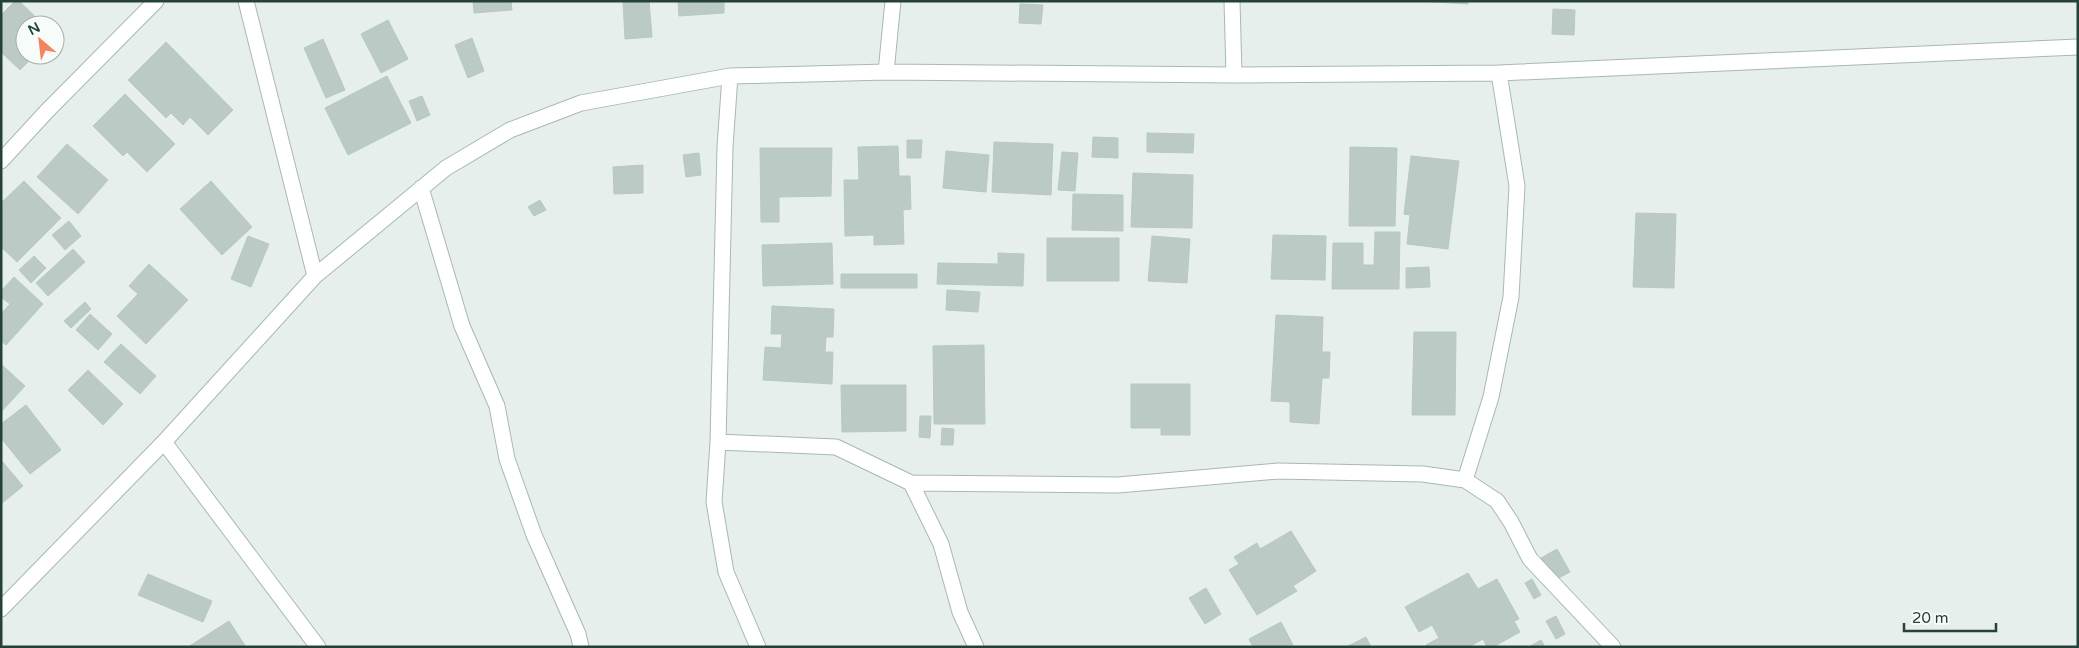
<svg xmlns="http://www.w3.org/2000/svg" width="2079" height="648" font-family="'Varela Round',sans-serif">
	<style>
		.building { fill: #bbcac4; stroke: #b8c9c2 }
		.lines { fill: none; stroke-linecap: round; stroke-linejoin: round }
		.street-casing { stroke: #a8b8b2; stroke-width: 17 }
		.street { stroke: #fff; stroke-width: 15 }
	</style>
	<rect width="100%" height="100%" fill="#e6efeb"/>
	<path class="building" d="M15,1H19L44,25H25V55H35L20,70L1,52V15Z
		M473,1H511L512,10L474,13Z
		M623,1H649L652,37L625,39Z
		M678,1H724V13L679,16Z
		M1420,1H1468V4Z
		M1020,4L1043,5L1041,24L1019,23Z
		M1553,9L1575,10L1574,35L1552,34Z
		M388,20L408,59L381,73L361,34Z
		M472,38L484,71L468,78L455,45Z
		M323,39L345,90L326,98L304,48Z
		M166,42L233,110L208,135L190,117L183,125L171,113L166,118L128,80Z
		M387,76L411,123L348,155L325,108Z
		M125,94L175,144L147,172L127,152L123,156L93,126Z
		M422,96L430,115L417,121L409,101Z
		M1147,133L1194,134L1193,153L1147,152Z
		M1093,137L1118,138V158L1092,157Z
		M907,140H922L921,158H907Z
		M994,142L1053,144L1051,195L992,192Z
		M67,144L108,180L78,214L37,177Z
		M898,146L899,176H910L911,209L903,210L904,244L874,245V235L845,236L844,180H859L858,147Z
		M1350,147L1397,148L1395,226H1349Z
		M760,148H832L831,196L779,197V222H761Z
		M946,151L989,155L986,192L943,188Z
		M1062,152L1078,153L1075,191L1058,190Z
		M699,153L701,175L686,177L683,155Z
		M1411,156L1459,161L1448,249L1407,244L1410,215L1404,214Z
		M643,165V193L614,194L613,167Z
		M1133,173L1193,175L1192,228L1131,227Z
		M24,181L61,218L17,262L1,247V203Z
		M211,181L252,227L222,255L180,209Z
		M1073,194L1123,195V231L1072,230Z
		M540,200L546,210L534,216L528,207Z
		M1636,213L1676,214L1674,288L1633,287Z
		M69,221L81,236L65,250L52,235Z
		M1375,232H1400L1399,289H1332L1333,243H1363V265H1374Z
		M1273,235L1326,236L1325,280L1271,279Z
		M248,236L269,244L251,287L231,279Z
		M1152,236L1190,239L1187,283L1148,281Z
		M1047,238H1119V281H1047Z
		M832,243L833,284L763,286L762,245Z
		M73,249L85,262L48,296L36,283Z
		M998,253L1024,254L1023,286L937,284L938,263L998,264Z
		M34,256L46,268L31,283L19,270Z
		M149,264L188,300L146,344L117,316L138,294L129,286Z
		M1429,267L1430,287L1406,288V268Z
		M841,274H917V288H841Z
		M14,277L43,304L6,345L1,341V314L10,304L1,297V291Z
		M947,290L980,292L978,312L946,310Z
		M85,302L91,309L71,328L64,321Z
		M772,306L834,309L833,337H826L825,352H833L832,384L763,380L765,347L781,348L782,334H771Z
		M90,314L112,334L98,350L76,330Z
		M1276,315L1323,317L1322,352H1330L1329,378H1322L1319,424L1290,422V402L1271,401Z
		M1414,332H1456L1455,415H1412Z
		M121,344L156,376L140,394L104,362Z
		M984,345L985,424H934L933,346Z
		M1,364L25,386L1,412Z
		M88,370L123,404L103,425L68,390Z
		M1131,384H1190V435H1161V428H1131Z
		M841,385H906V431L842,432Z
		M26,405L61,450L30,474L1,438V424Z
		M920,416H931L930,438L919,437Z
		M942,428L954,429L953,445H941Z
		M1,460L23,486L1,504Z
		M1291,531L1316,571L1293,586L1297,591L1257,615L1229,570L1239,564L1234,557L1257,543L1260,549Z
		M1557,549L1570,572L1553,581L1541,558Z
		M1468,573L1478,589L1497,579L1519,619L1514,621L1520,632L1493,647H1487L1483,639L1469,647H1427L1426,645L1439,638L1432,625L1419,632L1405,607Z
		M148,574L212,601L203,622L138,595Z
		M1532,579L1541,595L1534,599L1525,583Z
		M1206,588L1221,614L1205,624L1189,598Z
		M1556,616L1565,634L1556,639L1546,621Z
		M229,621L246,647H188Z
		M1281,622L1293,645L1253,647L1249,639Z
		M1366,637L1371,647H1346Z
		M1541,640L1545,647H1529Z"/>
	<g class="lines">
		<g class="street-casing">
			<path id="street" d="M246,1L315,276
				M1232,1L1234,75
				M886,72L893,1
				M730,76L725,147L718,442L714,502L726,572L758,647
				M1,161L47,111L156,1
				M421,188L462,326L497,406L507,459L534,535L578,634L581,647
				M164,442L318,647
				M718,442L836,447L911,483L941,544L960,612L976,647
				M1465,480L1491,397L1511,297L1517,186L1499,73
				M911,483L1118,485L1278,471L1423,474L1465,480L1497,501L1511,522L1530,559L1613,647
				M1,609L164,442L315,276L446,168L510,130L581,103L730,76L886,72L1234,75L1499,73L2078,47"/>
		</g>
		<use href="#street" class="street"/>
	</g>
	<rect width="2079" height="648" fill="none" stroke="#24423a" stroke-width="5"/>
	<g transform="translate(40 40) rotate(332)"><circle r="24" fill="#f7fbf9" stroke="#a3b1ad"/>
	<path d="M0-4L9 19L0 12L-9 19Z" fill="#f4845f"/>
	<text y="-8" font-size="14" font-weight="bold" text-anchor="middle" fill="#24423a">N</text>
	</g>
	<path d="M1904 623v8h92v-8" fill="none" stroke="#24423a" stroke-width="2.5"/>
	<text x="1912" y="623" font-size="15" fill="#24423a" stroke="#f7fbf9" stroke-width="4" paint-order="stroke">20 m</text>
</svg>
